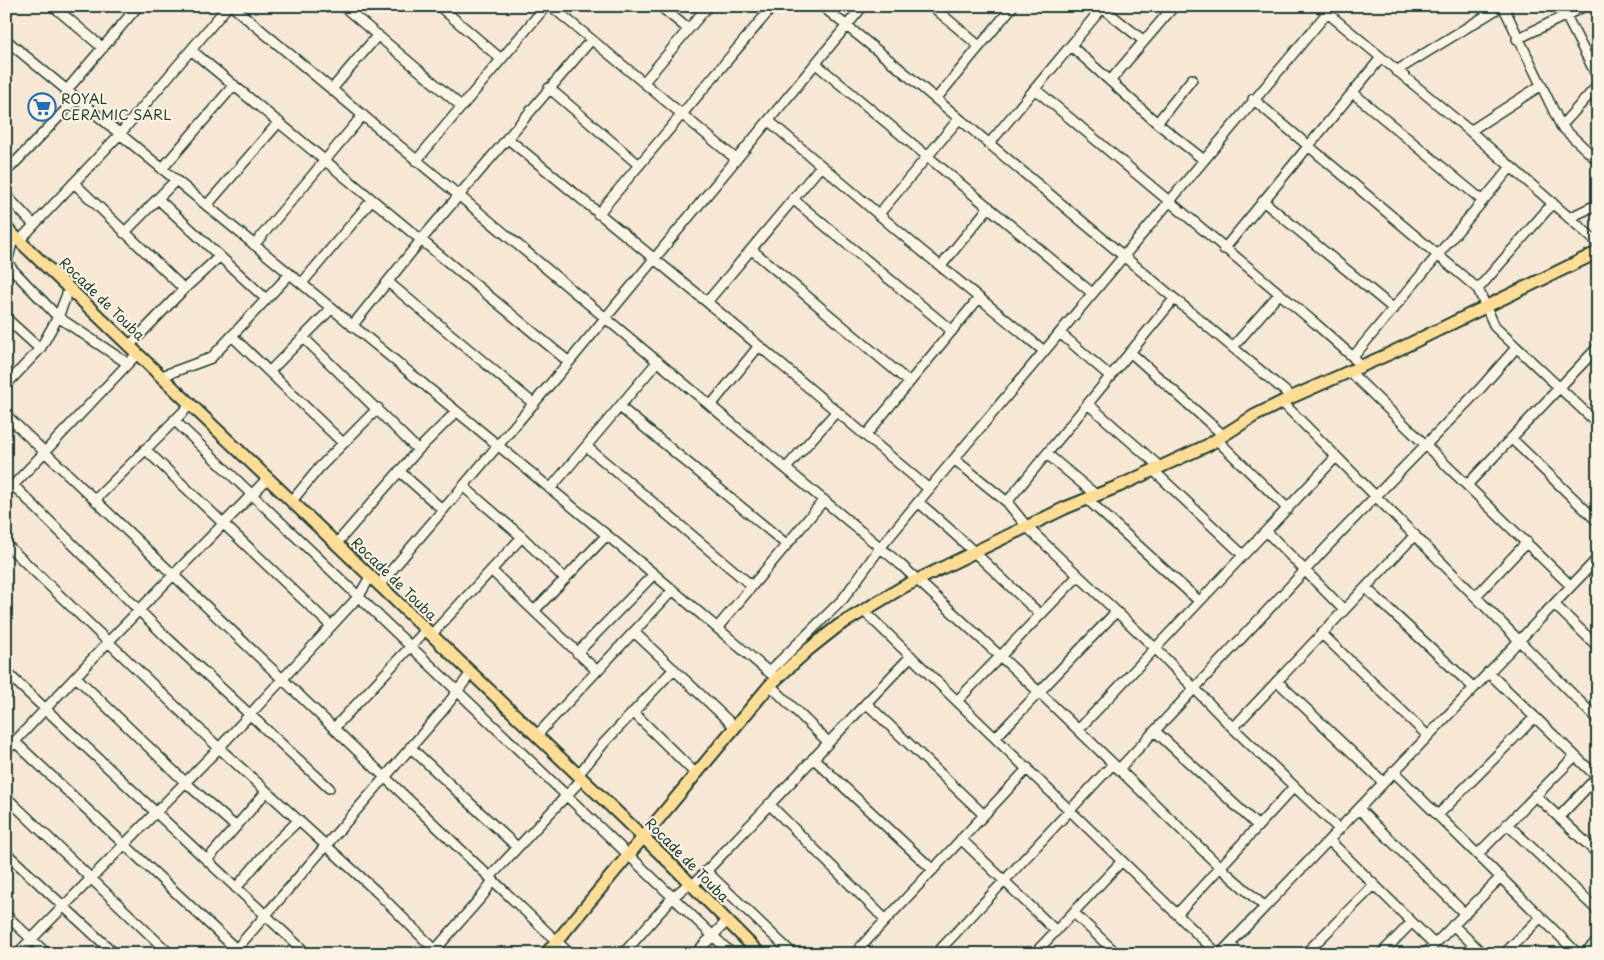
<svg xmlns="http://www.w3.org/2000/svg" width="1604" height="960" font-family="'Playpen Sans',sans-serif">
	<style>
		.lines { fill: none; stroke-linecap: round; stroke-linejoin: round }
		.minor-casing { stroke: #1f3d34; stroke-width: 12 }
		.major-casing { stroke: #1f3d34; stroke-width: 15 }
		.minor { stroke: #fcf5e5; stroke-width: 9 }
		.major { stroke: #fedd96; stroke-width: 11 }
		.labels { text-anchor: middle; stroke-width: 4; stroke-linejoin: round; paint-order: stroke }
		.poi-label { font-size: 14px; fill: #1f3d34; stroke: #fcf5e5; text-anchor: start }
		.street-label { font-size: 14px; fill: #1f3d34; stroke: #fcf5e5 }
	</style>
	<rect width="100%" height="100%" fill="#f7e7d5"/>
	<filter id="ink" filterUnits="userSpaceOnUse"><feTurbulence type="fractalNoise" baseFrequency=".02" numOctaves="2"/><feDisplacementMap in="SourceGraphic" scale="10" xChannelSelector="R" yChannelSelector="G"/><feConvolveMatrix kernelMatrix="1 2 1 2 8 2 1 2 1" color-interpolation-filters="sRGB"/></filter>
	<g filter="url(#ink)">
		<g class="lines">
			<g class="minor-casing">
				<path id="minor" d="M53,6L103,48
					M232,6L900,564L1039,692L1221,868L1265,907
					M343,6L461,106
					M439,6L501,59
					M551,6L736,159
					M660,6L688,29
					M822,6L894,64L1292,397
					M932,6L979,46
					M1100,6L1144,41
					M1319,6L1470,131L1598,243
					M1503,6L1561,126L1598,161
					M1561,6L1598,78
					M1517,39L1585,6
					M6,40L654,574L777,679
					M1071,46L1157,123L1204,160
					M191,50L569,362
					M816,64L1092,293
					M1396,71L1502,6
					M1110,81L1174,6
					M644,82L708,6
					M549,88L639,165
					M332,89L378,35
					M1035,89L1316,324L1353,357L1360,366
					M66,91L138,6
					M1353,93L1483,201
					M936,99L1013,6
					M1253,99L1478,289L1495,327L1598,424
					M769,121L911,242L1044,351
					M1157,123L1192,79
					M1561,126L1598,85
					M1470,131L1540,86
					M507,138L707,302L929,489
					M989,144L1102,8
					M416,161L546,6
					M162,169L234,85
					M6,172L76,99
					M74,183L184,289
					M6,195L34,225
					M158,199L266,299
					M794,200L952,331
					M1263,201L1394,309
					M207,205L279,122
					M598,214L773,6
					M878,215L958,120
					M1569,218L1598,204
					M124,233L176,180
					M14,235L7,262L13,270L58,317L127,363
					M20,240L119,135L228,6
					M254,245L363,115
					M1224,249L1380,59
					M752,250L909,382
					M941,266L989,207
					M388,282L534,404
					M302,283L372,200
					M1478,289L1553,203
					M707,302L821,166
					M6,318L40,349
					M352,326L421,240L591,40
					M1060,333L1111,377
					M233,337L343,443
					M303,337L418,450
					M129,346L184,289L220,256
					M1233,347L1279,294
					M1130,352L1223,435
					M1353,357L1511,167
					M1349,371L1571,586
					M269,372L331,309
					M162,376L211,358L290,274
					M6,385L40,349L58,317L69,289
					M1282,402L1598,720
					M712,404L758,347
					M1089,405L1160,467
					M620,407L786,544
					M6,415L570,954
					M174,420L732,954
					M866,435L979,298
					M1216,439L1288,509
					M1512,439L1598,522
					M587,447L752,586
					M145,449L331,626
					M1047,454L1096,495
					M954,459L1007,502L1027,527L1155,648L1233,728L1339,829
					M786,468L837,411
					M1153,470L1243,555
					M399,471L443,510
					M13,485L164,635L329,788
					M1467,485L1598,347
					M464,487L522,537L565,579
					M550,489L658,361
					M6,493L137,354
					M1087,499L1199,601
					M95,500L190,405
					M291,502L319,468L378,408
					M918,502C961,537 999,577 1040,614
					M1007,502L1174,299
					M1266,531L1344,610
					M6,544L219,748L377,892L439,954
					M336,544L418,450L456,412
					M491,570L596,670
					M379,585L569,362L863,6
					M1366,588L1473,687
					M1476,596L1527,542
					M1554,604L1598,647
					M863,610L1218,954
					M534,611L607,535
					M717,628L824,500
					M634,632L735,727
					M1322,634L1427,735
					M431,635L522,537
					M577,653L654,574
					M770,671L843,599L880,548L929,489L1333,6
					M6,672L307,954
					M1488,672L1597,777
					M76,677L185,782L236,827
					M1277,681L1383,782
					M770,685L828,742
					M958,700L1078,576
					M866,703L983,814
					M633,712L696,774
					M334,728L426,630
					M1233,728L1415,535
					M1078,730L1336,457
					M1155,731L1258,826
					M536,736L673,590
					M996,737L1116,612
					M15,742L236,949
					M410,747L517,847
					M6,751L109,641L267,479
					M813,758L933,870
					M1119,769L1340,533L1479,390L1516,348
					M1393,771L1578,954
					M578,775L604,743L674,669
					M1535,795L1598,854
					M6,797L170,954
					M769,804L885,919
					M1359,809L1465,914
					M1438,815L1535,717
					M1559,817L1598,776
					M1507,824L1598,911
					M961,839L1056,931
					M1329,840L1434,944
					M6,853L115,954
					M1478,854L1575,756
					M207,860L266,792
					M706,871L793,954
					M490,877L582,779
					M693,885L911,656
					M236,888L269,849L299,820
					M1074,913L1117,954
					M1177,914L1294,787
					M6,915L47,954
					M1453,925L1483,954
					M1230,944L1240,954
					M435,950L484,894L493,880
					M17,954L219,748L359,596L370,577
					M232,954L444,709L471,673
					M623,954L673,897L690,883
					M695,954L727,921
					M854,954L1028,768
					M936,954L1113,764
					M1034,954L1121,862
					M1220,954L1598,558
					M1305,954L1374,885
					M1381,954L1411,923
					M1425,954L1501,877
					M1504,954L1541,917
					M1584,954L1598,940"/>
			</g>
			<g class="major-casing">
				<path id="major" d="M6,228L668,861L760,954
					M546,954L770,685L809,649L838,626L903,587L1065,508L1119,486L1208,445L1254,416L1292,397L1391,353L1598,252"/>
			</g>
			<use href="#minor" class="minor"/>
			<use href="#major" class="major"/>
		</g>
	</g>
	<defs>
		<g id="supermarket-ring" transform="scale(1.4375)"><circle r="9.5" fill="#fcf5e5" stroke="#1f6fb2" stroke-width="1.5"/><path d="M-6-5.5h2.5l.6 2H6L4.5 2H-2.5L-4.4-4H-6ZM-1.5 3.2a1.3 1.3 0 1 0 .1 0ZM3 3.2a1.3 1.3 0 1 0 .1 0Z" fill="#1f6fb2"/></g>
	</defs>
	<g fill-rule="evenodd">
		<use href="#supermarket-ring" x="42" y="107"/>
	</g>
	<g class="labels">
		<g class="poi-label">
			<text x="61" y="104">ROYAL<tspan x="61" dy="16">CERAMIC SARL</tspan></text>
		</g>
		<g class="street-label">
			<text transform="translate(102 299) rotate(44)" y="5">Rocade de Touba</text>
			<text transform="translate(394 579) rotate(44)" y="5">Rocade de Touba</text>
			<text transform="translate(687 860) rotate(45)" y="5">Rocade de Touba</text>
		</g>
	</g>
	<rect width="1604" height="960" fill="none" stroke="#fcf5e5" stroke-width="25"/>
	<rect x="12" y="12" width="1579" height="935" fill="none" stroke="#1f3d34" stroke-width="2" filter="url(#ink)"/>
</svg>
